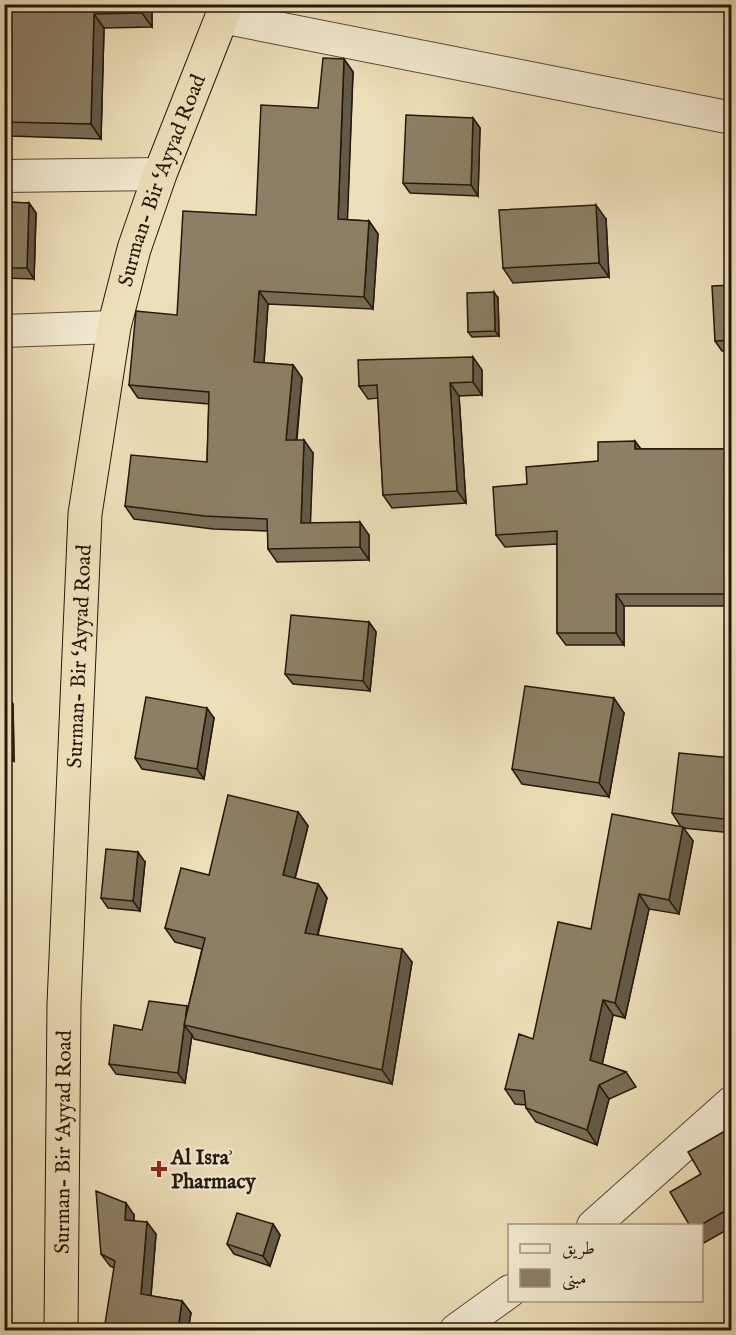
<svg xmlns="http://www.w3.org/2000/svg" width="736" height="1335" font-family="'IM FELL English',Amiri,serif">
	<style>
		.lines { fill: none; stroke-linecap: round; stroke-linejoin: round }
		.street-casing { stroke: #574936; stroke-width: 34 }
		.highway-casing { stroke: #25170a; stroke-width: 35 }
		.street { stroke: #f3ead2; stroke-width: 32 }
		.highway { stroke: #eddfb9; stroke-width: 33 }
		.wall { fill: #796d57; stroke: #25170a; stroke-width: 1.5 }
		.shaded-wall { fill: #635947; stroke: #25170a; stroke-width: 1.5 }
		.building { fill: #8d7f65; stroke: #25170a; stroke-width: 1.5 }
		.poi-dot { fill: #8f2418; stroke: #f3ead2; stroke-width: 2 }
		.labels { text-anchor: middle; stroke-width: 4.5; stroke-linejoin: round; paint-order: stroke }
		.street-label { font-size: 21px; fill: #25170a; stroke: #f3ead2 }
		.poi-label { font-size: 21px; font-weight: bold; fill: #25170a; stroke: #f3ead2; text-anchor: start }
	</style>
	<rect width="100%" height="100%" fill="#eddfb9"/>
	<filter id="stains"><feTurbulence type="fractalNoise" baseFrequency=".00333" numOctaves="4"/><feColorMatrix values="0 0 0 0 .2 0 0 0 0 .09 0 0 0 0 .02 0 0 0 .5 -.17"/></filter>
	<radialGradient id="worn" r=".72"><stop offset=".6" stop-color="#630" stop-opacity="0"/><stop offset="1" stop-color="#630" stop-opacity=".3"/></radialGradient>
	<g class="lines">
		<g class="street-casing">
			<path id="street" d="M222,17L732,118
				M4,176L160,174
				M4,331L114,327
				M593,1226L732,1102
				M456,1330L510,1291"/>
		</g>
		<g class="highway-casing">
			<g id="highway">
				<path id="s1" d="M61,1330L64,1004L85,514L114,327L134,249L160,174L227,4"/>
			</g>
		</g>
		<use href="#street" class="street"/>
		<use href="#highway" class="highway"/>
	</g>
	<path class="wall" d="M4,4H152V27L104,28L101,139L9,136L4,129Z
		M344,59L353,72L347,220L369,221L378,234L373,309L268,304L264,363L293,365L302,378L297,440L313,453L310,523L369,535V560L277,562L268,549V531L213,529L134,519L125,506L207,462L209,404L138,398L129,385L177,315L256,215L318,108Z
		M473,118L480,128L478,196L410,193L403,183Z
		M4,202L29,203L36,213L34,279L4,278Z
		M606,219L609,277L513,283L503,268Z
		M732,285V351H722L715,341Z
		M498,298L499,336L472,337L468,332Z
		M482,370V395L459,396L466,503L392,508L383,495L378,398L368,399L359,386Z
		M641,449H732V606H624V645H566L557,633V544L505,547L496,535L527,484L598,461Z
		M369,622L376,632L370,691L293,684L285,674Z
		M4,693H6L13,704L14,761H4Z
		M624,713L609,797L522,784L512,769Z
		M214,718L204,779L142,769L135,758Z
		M732,758V833L683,828L693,841L679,914L649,909L625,1018L613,1015L602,1064L626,1072L636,1087L609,1099L597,1145L536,1122L526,1108V1105L515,1104L505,1089L533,1039L591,929L681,827L672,813Z
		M298,812L308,826L295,879L318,884L327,898L318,935L412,962L392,1084L194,1039L192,1035L185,1083L116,1074L109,1064L142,1030L188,1008L202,949L175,942L165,928L209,875Z
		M145,862L140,911L108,908L101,898Z
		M732,1127V1227L702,1244V1226H690L701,1174Z
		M134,1215V1221L156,1234L151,1296L182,1301L191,1313L188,1330L114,1268L110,1266L101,1254Z
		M273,1224L280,1235L270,1266L234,1254L227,1244Z"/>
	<path class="shaded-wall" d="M142,4H152V27L142,13Z
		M94,14L104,28L101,139L91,124Z
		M344,59L353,72L347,232L338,219Z
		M473,118L480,128L478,196L471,185Z
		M29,203L36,213L34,279L27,268Z
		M596,205L606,219L609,277L599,263Z
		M369,221L378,234L373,309L364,297Z
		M259,291L268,304L263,375L254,362Z
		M494,292L498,298L499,336L495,331Z
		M473,357L482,370V395L473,382Z
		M293,365L302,378L295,452L286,440Z
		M450,383L459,396L466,503L457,491Z
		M304,440L313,453L310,536L301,523Z
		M635,441L644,453L635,449Z
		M360,522L369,535V560L360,547Z
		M616,594L624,606V645L616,633Z
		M369,622L376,632L370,691L363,681Z
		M6,693L13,704L14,761L6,751Z
		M614,698L624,713L609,797L599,783Z
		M207,708L214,718L204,779L197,769Z
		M298,812L308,826L292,889L283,875Z
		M683,827L693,841L679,914L669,900Z
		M138,852L145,862L140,911L133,901Z
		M4,863L9,870L8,939L4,934Z
		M318,884L327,898L314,947L305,933Z
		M639,894L649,909L625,1018L615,1003Z
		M402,949L412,962L392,1084L382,1070Z
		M603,1000L613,1015L600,1074L590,1060Z
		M187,1006L194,1016L184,1025L192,1035L185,1083L178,1073Z
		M599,1085L609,1099L597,1145L587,1130Z
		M126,1203L134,1215L133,1232L125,1220Z
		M147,1222L156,1234L150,1306L141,1294Z
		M273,1224L280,1235L270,1266L263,1256Z
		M182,1301L191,1313L188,1330H178Z"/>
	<path class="building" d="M4,4H142V13L94,14L91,124L4,122Z
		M323,58L344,59L338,219L369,221L364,297L259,291L254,362L293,365L286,440H304L301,523L360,522V547L268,549L267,519L204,516L125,506L131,455L207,462L209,392L129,385L136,311L177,315L183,211L256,215L261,105L318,108Z
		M406,115L473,118L471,185L403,183Z
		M4,202L29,203L27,268H4Z
		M596,205L599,263L503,268L499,210Z
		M732,285V340L715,341L712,286Z
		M494,292L495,331L468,332L467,293Z
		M473,357V382L450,383L457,491L383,495L377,385L359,386L358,360Z
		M635,441V449H732V594H616V633H557V531L496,535L493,487L527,484L526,467L598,461V442Z
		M291,615L369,622L363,681L285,674Z
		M525,686L614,698L599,783L512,769Z
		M4,693H6V751H4Z
		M146,697L207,708L197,769L135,758Z
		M679,753L732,758V820L672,813Z
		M228,795L298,812L283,875L318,884L305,933L402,949L382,1070L184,1025L205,938L165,928L181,868L209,875Z
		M612,814L683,827L669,900L639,894L615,1003L603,1000L590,1060L626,1072L599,1085L587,1130L526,1108L524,1091L505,1089L519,1034L533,1039L558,922L591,929Z
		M106,849L138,852L133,901L101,898Z
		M149,1001L187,1006L178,1073L109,1064L114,1025L142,1030Z
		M732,1127V1207L699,1226H690L670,1192L701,1174L688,1152Z
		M96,1191L126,1203L125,1220L147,1222L141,1294L182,1301L178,1330H104L115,1261L101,1254Z
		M237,1213L273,1224L263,1256L227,1244Z"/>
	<path class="poi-dot" d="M156 1160h6v6h6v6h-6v6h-6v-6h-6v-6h6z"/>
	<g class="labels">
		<g class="street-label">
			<text dy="7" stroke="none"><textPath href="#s1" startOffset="1160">Surman- Bir ‘Ayyad Road</textPath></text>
			<text dy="7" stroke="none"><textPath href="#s1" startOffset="674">Surman- Bir ‘Ayyad Road</textPath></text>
			<text dy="7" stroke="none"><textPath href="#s1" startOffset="188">Surman- Bir ‘Ayyad Road</textPath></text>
		</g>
		<g class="poi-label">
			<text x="171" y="1164">Al Israʾ<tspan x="171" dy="24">Pharmacy</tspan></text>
		</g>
	</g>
	<rect width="736" height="1335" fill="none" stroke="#eddfb9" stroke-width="24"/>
	<rect x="6" y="6" width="724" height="1323" fill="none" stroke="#25170a" stroke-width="3"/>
	<rect x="12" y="12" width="712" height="1311" fill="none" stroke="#25170a" stroke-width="1.5"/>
	<rect x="508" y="1224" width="195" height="78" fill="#f3ead2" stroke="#a19682" stroke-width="1.5"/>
	<rect x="520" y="1244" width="30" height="9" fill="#f3ead2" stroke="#a19682" stroke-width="1.5"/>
	<text x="562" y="1254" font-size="18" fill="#25170a">طريق</text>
	<rect x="520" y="1269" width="30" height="18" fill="#8d7f65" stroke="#a19682" stroke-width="1.5"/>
	<text x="562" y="1284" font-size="18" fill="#25170a">مبنى</text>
	<rect width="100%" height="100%" filter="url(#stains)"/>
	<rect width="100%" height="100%" fill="url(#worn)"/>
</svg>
